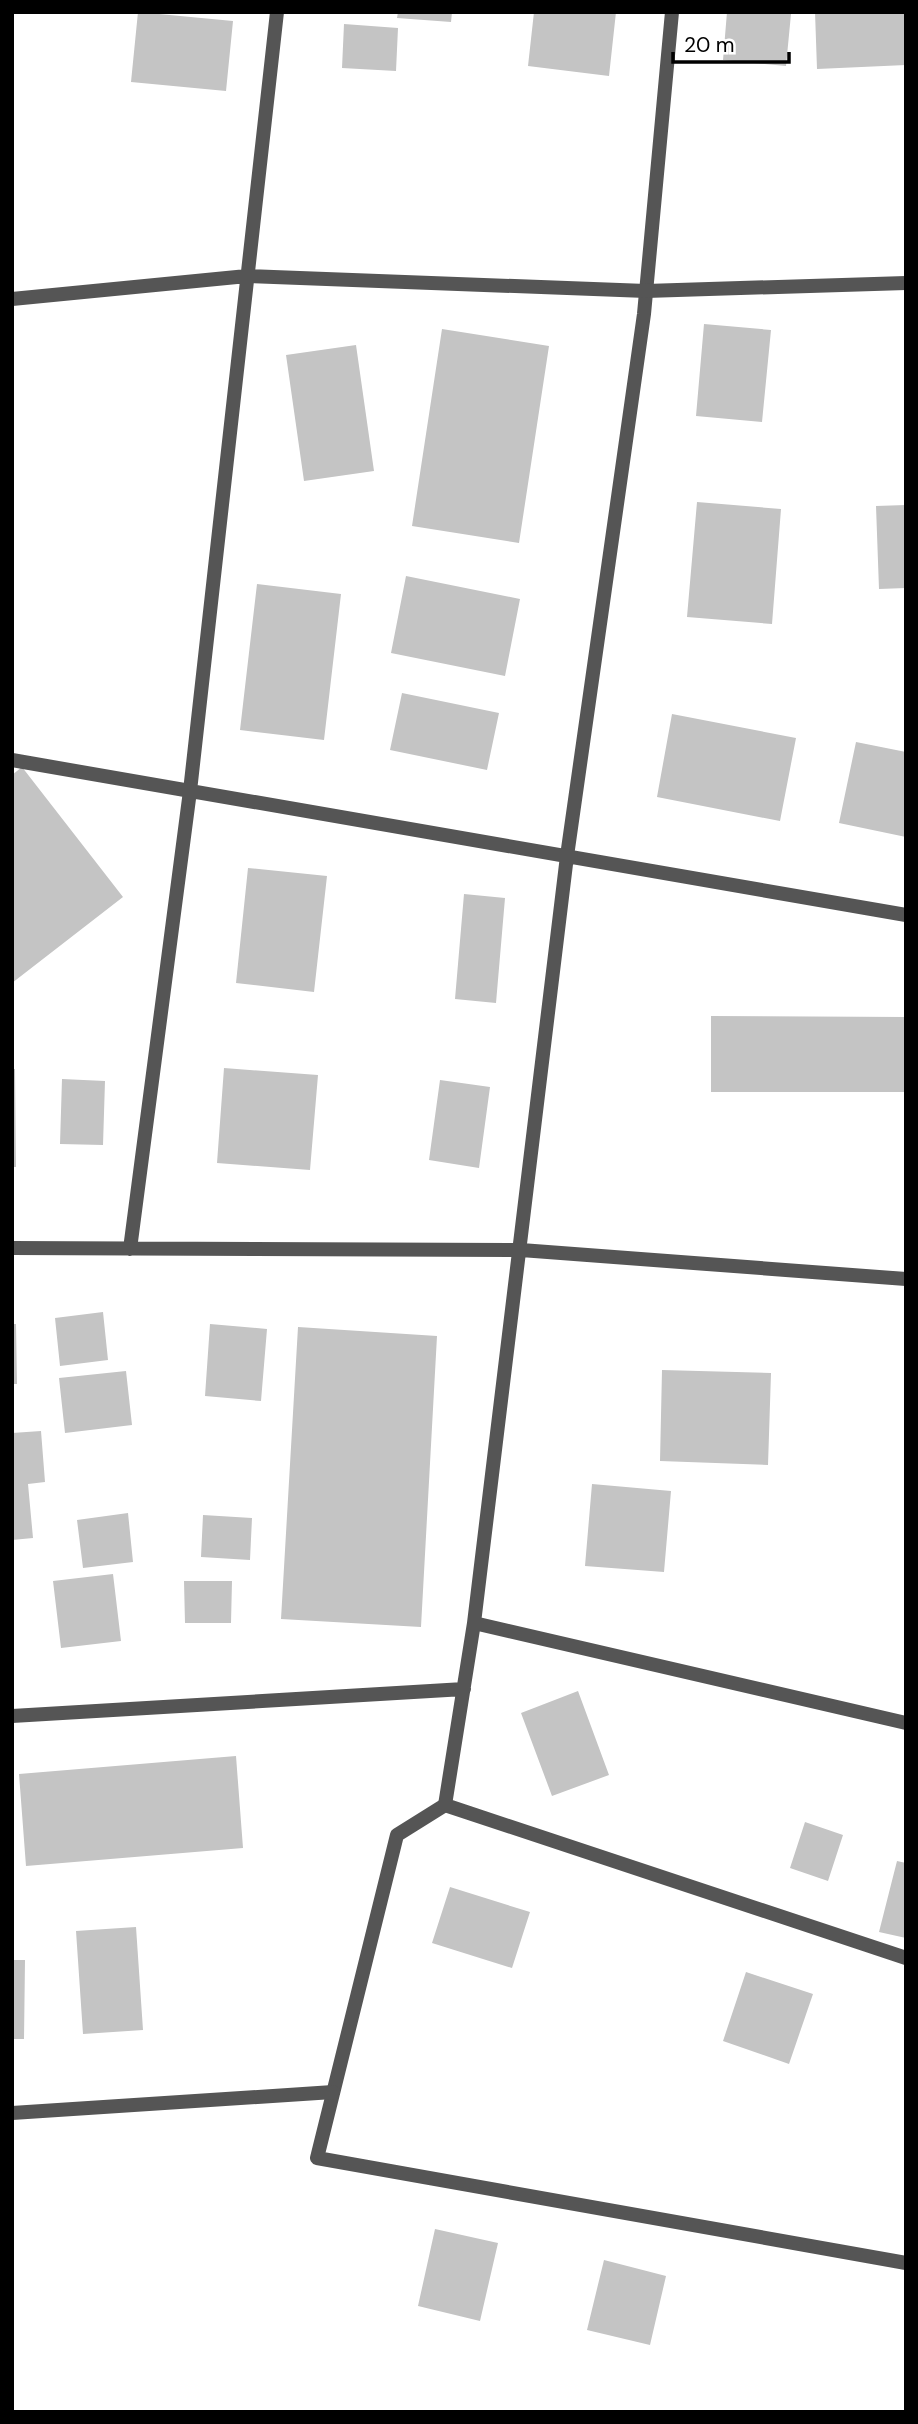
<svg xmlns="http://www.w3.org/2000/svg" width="918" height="2424" font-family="'DM Sans',sans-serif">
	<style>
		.building { fill: #c4c4c4 }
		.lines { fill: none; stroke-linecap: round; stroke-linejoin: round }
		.service { stroke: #555; stroke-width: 14 }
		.minor { stroke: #555; stroke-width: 14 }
	</style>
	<rect width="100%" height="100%" fill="#fff"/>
	<path class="building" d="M138,12L233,21L226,91L131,82Z
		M398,12H452L451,22L397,18Z
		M534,12H616L609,76L528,66Z
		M727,12L791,14L786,66L723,60Z
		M815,12H906V65L817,69Z
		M344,24L398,28L396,71L342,68Z
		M704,324L771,330L762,422L696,416Z
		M442,329L549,346L519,543L412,526Z
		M356,345L374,471L304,481L286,355Z
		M697,502L781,509L772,624L687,617Z
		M906,505V588L879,589L876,506Z
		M406,576L520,599L505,676L391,653Z
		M257,584L341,594L324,740L240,730Z
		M402,693L499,713L487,770L390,750Z
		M672,714L796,738L780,821L657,797Z
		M856,742L906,752V837L839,823Z
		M22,767L123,897L12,983V775Z
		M248,868L327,876L314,992L236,983Z
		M464,894L505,898L496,1003L455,999Z
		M711,1016L906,1017V1092H711Z
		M224,1068L318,1075L310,1170L217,1163Z
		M12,1069H15L16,1167H12Z
		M62,1079L105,1081L103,1145L60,1144Z
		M440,1080L490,1087L479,1168L429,1160Z
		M103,1312L108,1360L60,1366L55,1318Z
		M12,1324H16L17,1384H12Z
		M210,1324L267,1329L261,1401L205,1396Z
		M298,1327L437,1336L421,1627L281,1619Z
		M662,1370L771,1373L768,1465L660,1461Z
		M126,1371L132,1425L65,1433L59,1378Z
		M41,1431L45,1482L28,1484L33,1538L12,1540V1433Z
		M592,1484L671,1491L664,1572L585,1566Z
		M128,1513L133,1562L83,1568L77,1520Z
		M203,1515L252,1518L250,1560L201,1557Z
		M113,1574L121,1641L61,1648L53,1581Z
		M184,1581H232L231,1623H185Z
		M578,1691L609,1775L552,1796L521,1713Z
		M236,1756L243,1848L26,1866L19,1774Z
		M805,1822L843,1835L828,1881L790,1868Z
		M897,1861L906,1863V1938L879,1932Z
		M450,1887L530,1912L512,1968L432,1943Z
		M136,1927L143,2030L83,2034L76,1931Z
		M12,1960H25L24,2039H12Z
		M746,1972L813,1994L789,2064L723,2041Z
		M435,2229L498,2243L480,2321L418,2306Z
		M604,2260L666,2276L650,2345L587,2330Z"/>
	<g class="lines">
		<path class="service" d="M567,856L644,314L672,12
			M445,1805L397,1835L317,2158L906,2263"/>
		<path class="minor" d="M12,299L247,276L646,291L906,283
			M12,760L906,915
			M567,856L474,1623L445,1805L906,1958
			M12,1248L521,1250L906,1279
			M130,1249L190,791L277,12
			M474,1623L906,1723
			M12,1716L464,1689
			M12,2113L333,2092"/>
	</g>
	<rect width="918" height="2424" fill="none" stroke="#000000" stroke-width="28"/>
	<path d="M673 52v10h116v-10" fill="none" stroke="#000000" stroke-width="3.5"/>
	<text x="684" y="52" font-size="21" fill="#000000" stroke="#ffffff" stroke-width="5" paint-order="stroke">20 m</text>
</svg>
